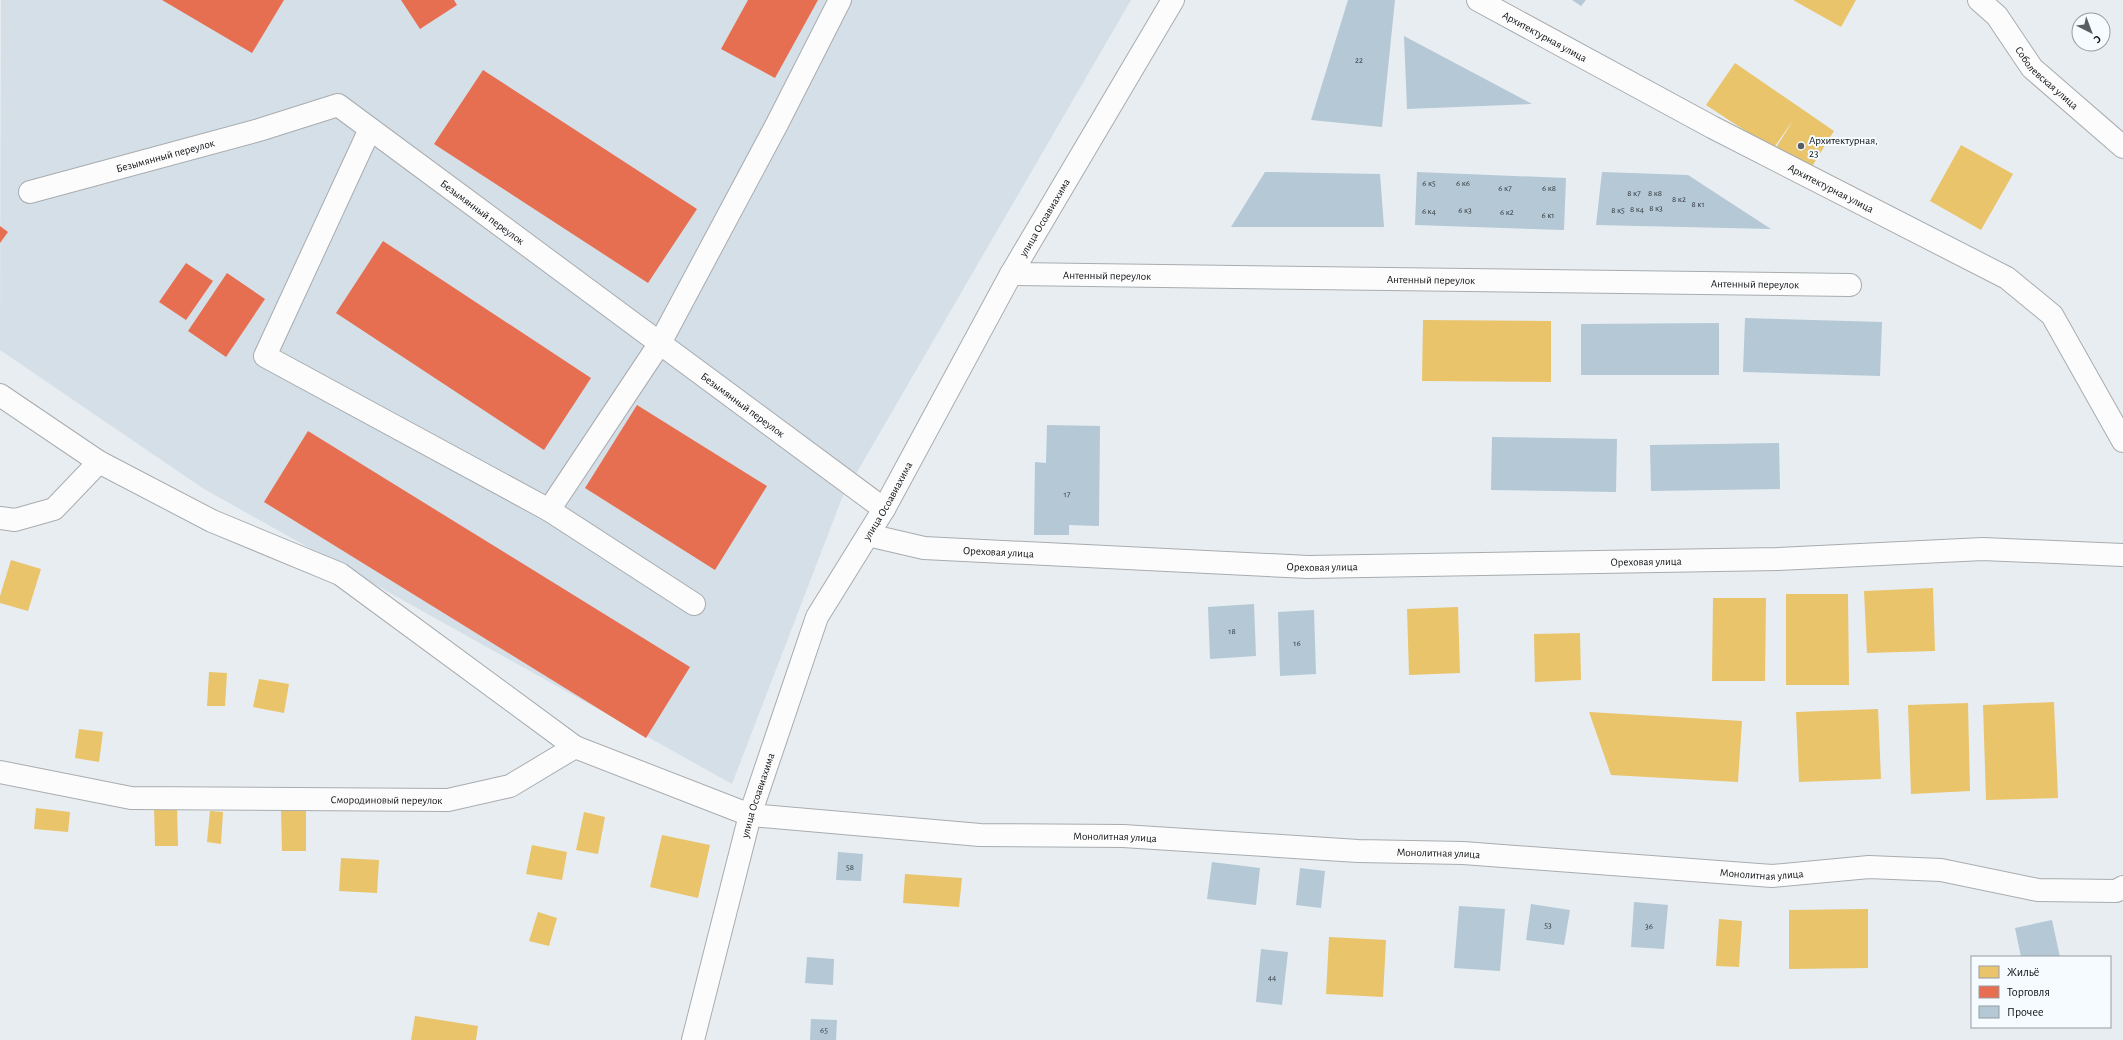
<svg xmlns="http://www.w3.org/2000/svg" width="2123" height="1040" font-family="'Alegreya Sans',sans-serif">
	<style>
		.built { fill: #d4dfe7 }
		.homes { fill: #e9c46a }
		.shops { fill: #e76f51 }
		.building { fill: #b4c8d5 }
		.lines { fill: none; stroke-linecap: round; stroke-linejoin: round }
		.minor-casing { stroke: #a8acaf; stroke-width: 24 }
		.minor { stroke: #fcfcfd; stroke-width: 22 }
		.poi-dot { fill: #5a5e61; stroke: #f5fbff; stroke-width: 1.5 }
		.labels { text-anchor: middle; stroke-width: 4; stroke-linejoin: round; paint-order: stroke }
		.number-label { font-size: 9px; fill: #383f44 }
		.street-label { font-size: 11px; fill: #0e1113; stroke: #f5fbff }
		.poi-label { font-size: 11px; fill: #0e1113; stroke: #f5fbff; text-anchor: start }
	</style>
	<rect width="100%" height="100%" fill="#e8edf1"/>
	<path class="built" d="M1,0H1131L842,498L732,784L204,489L0,350Z"/>
	<path class="homes" d="M1793,0H1856L1841,27Z
		M1735,63L1834,131L1806,176L1772,154L1794,119L1773,149L1706,105Z
		M1961,145L2013,174L1981,230L1930,201Z
		M1423,320L1551,321V382L1422,381Z
		M11,560L41,569L28,611L0,603V596Z
		M1933,588L1935,651L1867,653L1864,591Z
		M1786,594H1848L1849,685H1786Z
		M1713,598H1766L1765,681H1712Z
		M1458,607L1460,673L1409,675L1407,609Z
		M1580,633L1581,680L1535,682L1534,634Z
		M209,672L227,673L225,706H207Z
		M259,679L289,684L284,713L253,707Z
		M2054,702L2058,798L1986,800L1983,705Z
		M1968,703L1970,791L1911,794L1908,705Z
		M1878,709L1881,779L1799,782L1796,712Z
		M1589,712L1742,721L1738,782L1611,775Z
		M79,729L103,732L99,762L75,758Z
		M154,805H177L178,846H155Z
		M36,808L70,812L68,832L34,829Z
		M281,810H306V851H282Z
		M210,811L223,812L221,844L207,842Z
		M584,812L605,817L598,854L576,850Z
		M662,835L710,845L698,898L650,887Z
		M532,845L567,852L562,880L526,874Z
		M341,858L379,860L377,893L339,891Z
		M905,874L962,878L959,907L903,903Z
		M1868,909V968L1789,969V910Z
		M538,912L557,918L549,946L529,941Z
		M1719,919L1742,921L1739,967L1716,966Z
		M1329,937L1386,940L1383,997L1326,994Z
		M415,1016L478,1026L476,1040H411Z"/>
	<path class="shops" d="M162,0H284L252,53Z
		M401,0H454L457,5L420,29Z
		M748,0H818L775,78L721,49Z
		M483,70L697,209L648,283L434,144Z
		M0,226L8,232L0,243Z
		M383,241L591,378L544,450L336,313Z
		M186,263L213,281L186,320L159,302Z
		M227,273L265,299L226,357L188,331Z
		M637,405L767,486L715,570L585,488Z
		M308,431L690,667L646,738L264,502Z"/>
	<path class="building" d="M1348,0H1395L1382,127L1311,120Z
		M1572,0H1586L1581,6Z
		M1404,36L1532,104L1407,109Z
		M1265,172L1380,174L1384,227H1231Z
		M1417,172L1566,178L1564,230L1415,225Z
		M1602,172L1688,175L1771,229L1596,225Z
		M1745,318L1882,322L1880,376L1743,372Z
		M1719,323V375H1581V324Z
		M1047,425L1100,426L1099,526L1069,525V535H1034L1035,462L1046,463Z
		M1492,437L1617,439L1616,492L1491,490Z
		M1779,443L1780,489L1651,491L1650,445Z
		M1254,604L1256,656L1210,659L1208,607Z
		M1314,610L1316,674L1280,676L1278,612Z
		M838,852L863,854L861,881L836,880Z
		M1212,862L1260,868L1256,905L1207,899Z
		M1300,868L1325,871L1321,908L1296,905Z
		M1634,902L1668,905L1664,949L1631,947Z
		M1531,904L1570,910L1564,945L1526,940Z
		M1459,906L1505,909L1500,971L1454,968Z
		M2052,920L2060,957H2021L2015,928Z
		M1261,949L1288,952L1282,1005L1256,1002Z
		M807,957L834,959L833,985L805,983Z
		M811,1019L837,1020L836,1040H810Z"/>
	<g class="lines">
		<g class="minor-casing">
			<g id="minor">
				<path id="s1" d="M1478,0L1712,127L2007,278L2052,315L2123,441"/>
				<path id="s2" d="M1979,0L1997,16L2032,68L2123,147"/>
				<path d="M370,129L265,356L549,510L694,604"/>
				<path id="s3" d="M30,192L259,130L338,105L884,509"/>
				<path id="s4" d="M1011,274L1850,285"/>
				<path id="s5" d="M0,395L99,462L212,521L340,574L575,747L750,815L980,835L1123,836L1358,851L1463,853L1772,876L1869,867L1941,870L2038,890L2116,891L2123,887"/>
				<path d="M549,510L660,343L777,124L840,0"/>
				<path d="M0,518L15,520L54,509L99,462"/>
				<path id="s6" d="M868,535L924,548L1308,567L1778,559L1983,549L2123,555"/>
				<path id="s7" d="M0,772L131,798L448,800L510,786L575,747"/>
				<path id="s8" d="M693,1040L750,815L817,617L884,509L1011,274L1173,0"/>
			</g>
		</g>
		<use href="#minor" class="minor"/>
	</g>
	<circle class="poi-dot" cx="1801" cy="146" r="4"/>
	<g class="labels">
		<g class="number-label">
			<text x="1359" y="63">22</text>
			<text x="1429" y="186">6 к5</text>
			<text x="1463" y="186">6 к6</text>
			<text x="1505" y="191">6 к7</text>
			<text x="1549" y="191">6 к8</text>
			<text x="1634" y="196">8 к7</text>
			<text x="1655" y="196">8 к8</text>
			<text x="1679" y="202">8 к2</text>
			<text x="1698" y="207">8 к1</text>
			<text x="1656" y="211">8 к3</text>
			<text x="1637" y="212">8 к4</text>
			<text x="1465" y="213">6 к3</text>
			<text x="1618" y="213">8 к5</text>
			<text x="1429" y="214">6 к4</text>
			<text x="1507" y="215">6 к2</text>
			<text x="1548" y="218">6 к1</text>
			<text x="1067" y="497">17</text>
			<text x="1232" y="634">18</text>
			<text x="1297" y="646">16</text>
			<text x="850" y="870">58</text>
			<text x="1548" y="928">53</text>
			<text x="1649" y="929">36</text>
			<text x="1272" y="980">44</text>
			<text x="824" y="1033">65</text>
		</g>
		<g class="street-label">
			<text dy="4" stroke="none"><textPath href="#s1" startOffset="76">Архитектурная улица</textPath></text>
			<text dy="4" stroke="none"><textPath href="#s2" startOffset="104">Соболевская улица</textPath></text>
			<text dy="4" stroke="none"><textPath href="#s3" startOffset="140">Безымянный переулок</textPath></text>
			<text dy="4" stroke="none"><textPath href="#s1" startOffset="400">Архитектурная улица</textPath></text>
			<text dy="4" stroke="none"><textPath href="#s3" startOffset="500">Безымянный переулок</textPath></text>
			<text dy="4" stroke="none"><textPath href="#s8" startOffset="901">улица Осоавиахима</textPath></text>
			<text dy="4" stroke="none"><textPath href="#s4" startOffset="96">Антенный переулок</textPath></text>
			<text dy="4" stroke="none"><textPath href="#s4" startOffset="420">Антенный переулок</textPath></text>
			<text dy="4" stroke="none"><textPath href="#s4" startOffset="744">Антенный переулок</textPath></text>
			<text dy="4" stroke="none"><textPath href="#s3" startOffset="824">Безымянный переулок</textPath></text>
			<text dy="4" stroke="none"><textPath href="#s8" startOffset="577">улица Осоавиахима</textPath></text>
			<text dy="4" stroke="none"><textPath href="#s6" startOffset="132">Ореховая улица</textPath></text>
			<text dy="4" stroke="none"><textPath href="#s6" startOffset="780">Ореховая улица</textPath></text>
			<text dy="4" stroke="none"><textPath href="#s6" startOffset="456">Ореховая улица</textPath></text>
			<text dy="4" stroke="none"><textPath href="#s8" startOffset="253">улица Осоавиахима</textPath></text>
			<text dy="4" stroke="none"><textPath href="#s7" startOffset="389">Смородиновый переулок</textPath></text>
			<text dy="4" stroke="none"><textPath href="#s5" startOffset="1231">Монолитная улица</textPath></text>
			<text dy="4" stroke="none"><textPath href="#s5" startOffset="1555">Монолитная улица</textPath></text>
			<text dy="4" stroke="none"><textPath href="#s5" startOffset="1879">Монолитная улица</textPath></text>
		</g>
		<g class="poi-label">
			<text x="1809" y="144">Архитектурная,<tspan x="1809" dy="13">23</tspan></text>
		</g>
	</g>
	<rect x="1971" y="956" width="140" height="72" fill="#f5fbff" stroke="#999da1"/>
	<rect x="1979" y="966" width="20" height="12" fill="#e9c46a" stroke="#999da1"/>
	<text x="2007" y="976" font-size="12" fill="#0e1113">Жильё</text>
	<rect x="1979" y="986" width="20" height="12" fill="#e76f51" stroke="#999da1"/>
	<text x="2007" y="996" font-size="12" fill="#0e1113">Торговля</text>
	<rect x="1979" y="1006" width="20" height="12" fill="#b4c8d5" stroke="#999da1"/>
	<text x="2007" y="1016" font-size="12" fill="#0e1113">Прочее</text>
	<g transform="translate(2091 32) rotate(138)"><circle r="19" fill="#f5fbff" stroke="#999da1"/>
	<path d="M0-3L7 15L0 10L-7 15Z" fill="#5a5e61"/>
	<text y="-6" font-size="11" font-weight="bold" text-anchor="middle" fill="#0e1113">С</text>
	</g>
</svg>
